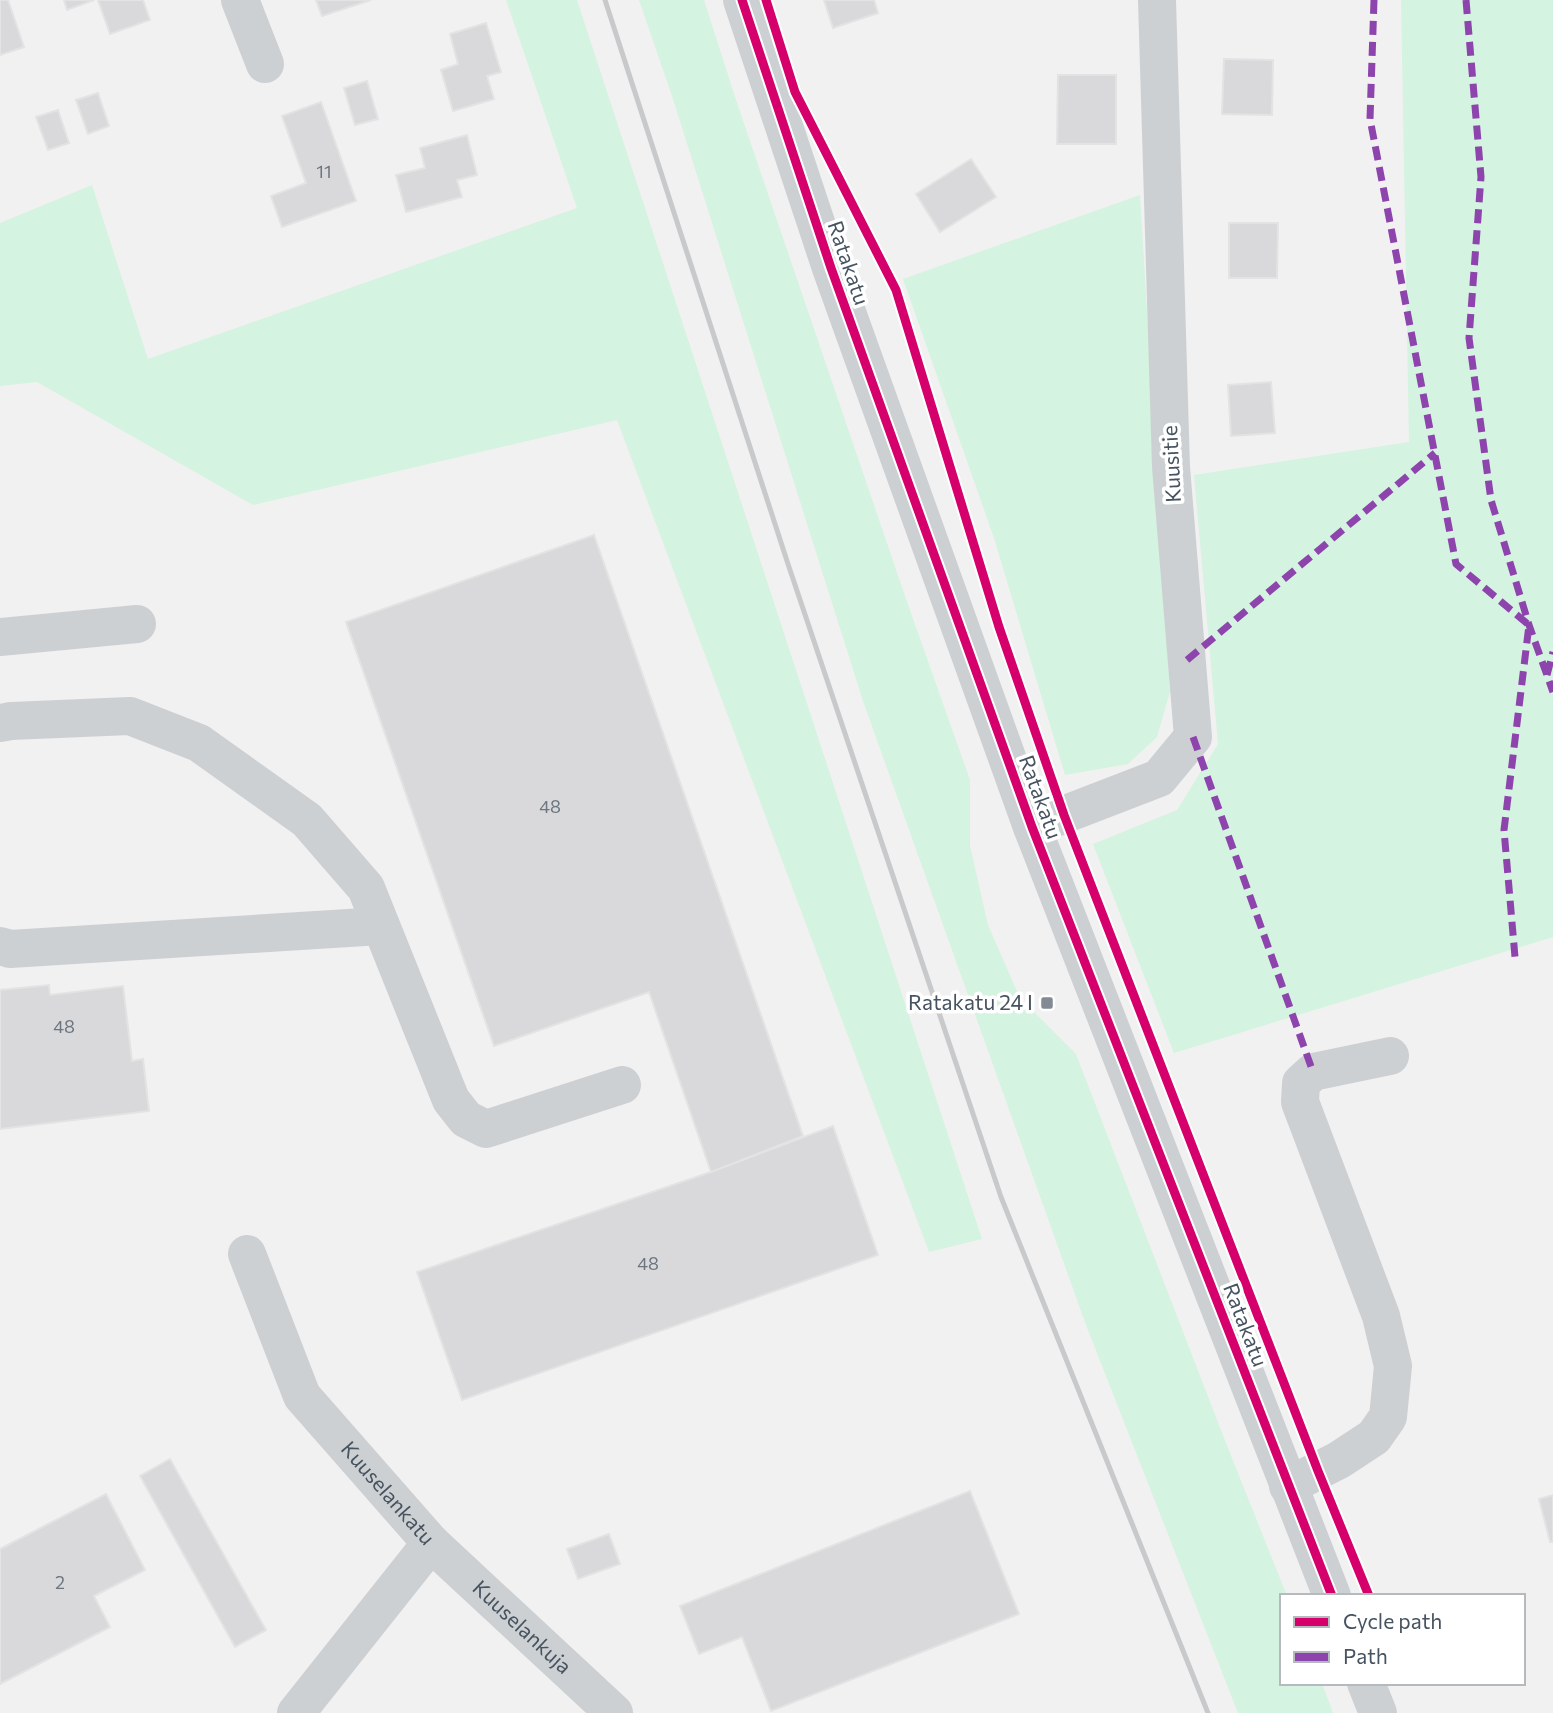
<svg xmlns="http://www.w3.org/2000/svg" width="1553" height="1713" font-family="Commissioner,sans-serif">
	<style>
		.green { fill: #d4f3e0 }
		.building { fill: #d9d9db; stroke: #e3e3e4; stroke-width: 2 }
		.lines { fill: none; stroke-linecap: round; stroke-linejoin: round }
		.minor { stroke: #cdd0d2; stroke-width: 38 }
		.rail { stroke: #c7c9cb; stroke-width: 5 }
		.quiet { stroke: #8e44ad; stroke-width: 7; stroke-dasharray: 14 7; stroke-linecap: butt }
		.cycleway-casing { stroke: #fff; stroke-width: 13 }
		.cycleway { stroke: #d6006c; stroke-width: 9 }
		.poi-dot { fill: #828a93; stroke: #fff; stroke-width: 2.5 }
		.labels { text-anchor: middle; stroke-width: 7; stroke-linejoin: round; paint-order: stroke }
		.number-label { font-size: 18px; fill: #6c7680 }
		.street-label { font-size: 21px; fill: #465360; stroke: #fff }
		.poi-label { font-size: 21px; fill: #465360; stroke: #fff; text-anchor: end }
	</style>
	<rect width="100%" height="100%" fill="#f2f1f1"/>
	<path class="green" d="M506,0H577L982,1239L929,1252L617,420L253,505L37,382L0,386V223L92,185L148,359L577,208Z
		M639,0H704L736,100L906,599L970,780V846L988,925L1020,998L1076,1054L1224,1438L1287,1596H1282V1683H1322L1333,1713H1238L1086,1325L863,701L672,96Z
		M1401,0H1553V937L1174,1053L1093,844L1177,810L1218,744L1194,475L1409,442Z
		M1140,195L1170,692L1157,737L1128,764L1065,775L994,538L903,279Z"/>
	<path class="building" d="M0,0H8L24,47L0,55Z
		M64,0H94L67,10Z
		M98,0H143L150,20L110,34Z
		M316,0H371L322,16Z
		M824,0H874L878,13L833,28Z
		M486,23L501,72L487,76L494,99L453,111L441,70L458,64L450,34Z
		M1224,59L1273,60L1272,115L1222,114Z
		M1058,75H1116V144H1057Z
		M367,81L378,119L355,125L344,88Z
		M98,93L109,126L88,134L76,100Z
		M321,102L356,201L282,227L271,196L306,183L282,116Z
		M58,110L69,143L48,150L36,117Z
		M467,135L477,175L457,180L462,197L406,212L396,175L425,168L420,148Z
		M971,159L996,197L940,232L916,194Z
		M1229,223H1278L1277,278H1229Z
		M1271,382L1275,433L1231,436L1228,385Z
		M594,535L803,1136L711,1172L649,992L494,1046L346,622Z
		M49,985L50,995L123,986L132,1061L143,1059L149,1111L0,1129V990Z
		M833,1126L878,1255L462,1400L417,1272L711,1172Z
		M170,1459L266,1630L235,1647L140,1476Z
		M970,1491L1019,1614L771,1711L742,1637L699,1654L680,1606Z
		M106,1494L145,1570L94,1596L110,1627L0,1684V1549Z
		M1553,1495V1542H1550L1539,1499Z
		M609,1534L620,1564L578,1579L567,1549Z"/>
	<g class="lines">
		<g class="minor">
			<path d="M240,0L265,64"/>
			<path d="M742,0L831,268L1032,827L1332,1596"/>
			<path d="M0,637L137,624"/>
			<path d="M0,723L11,721L130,716L199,743L307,820L366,888L451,1100L466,1119L486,1129L622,1085"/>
			<path d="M1032,827L1159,778L1193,737L1171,467L1157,0"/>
			<path d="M0,946L10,949L381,926"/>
			<path id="s1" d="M247,1254L302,1396L431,1543L296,1713"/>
			<path d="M1288,1486L1339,1460L1374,1437L1388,1417L1393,1366L1381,1316L1300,1102L1301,1083L1313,1072L1390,1056"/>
			<path id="s2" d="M431,1543L614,1713"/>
			<path d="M1366,1683L1378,1713"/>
		</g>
		<path class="rail" d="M605,0L788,564L1001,1197L1208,1713"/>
		<path class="quiet" d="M1374,0L1370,119L1456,564L1529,625L1504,830L1515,957
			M1466,0L1481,177L1469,338L1491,500L1529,625L1553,692
			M1187,660L1435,453
			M1547,675L1553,652
			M1193,737L1313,1072"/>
		<g class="cycleway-casing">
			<path id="cycleway" d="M742,0L831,268L1032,827L1332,1596
				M766,0L795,92L896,290L999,627L1064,815L1318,1471L1369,1596"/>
		</g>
		<use href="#cycleway" class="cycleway"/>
	</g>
	<rect class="poi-dot" x="1040" y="996" width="14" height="14" rx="3.5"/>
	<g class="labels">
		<g class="number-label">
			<text x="324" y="178">11</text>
			<text x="550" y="813">48</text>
			<text x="64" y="1033">48</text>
			<text x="648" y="1270">48</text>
			<text x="60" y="1589">2</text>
		</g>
		<g class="street-label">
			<text transform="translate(848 263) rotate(71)" y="7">Ratakatu</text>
			<text transform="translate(1172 464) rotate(-93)" y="7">Kuusitie</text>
			<text transform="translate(1040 797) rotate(70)" y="7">Ratakatu</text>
			<text transform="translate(1245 1325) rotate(69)" y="7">Ratakatu</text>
			<text dy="7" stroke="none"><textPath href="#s1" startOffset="282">Kuuselankatu</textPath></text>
			<text dy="7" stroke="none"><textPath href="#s2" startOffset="124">Kuuselankuja</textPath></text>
		</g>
		<g class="poi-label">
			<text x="1033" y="1010">Ratakatu 24 I</text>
		</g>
	</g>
	<rect x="1280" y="1594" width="245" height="91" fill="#ffffff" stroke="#b5babf" stroke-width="2"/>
	<rect x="1294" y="1617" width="35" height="10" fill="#d6006c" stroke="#b5babf" stroke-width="2"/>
	<text x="1343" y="1629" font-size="21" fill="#465360">Cycle path</text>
	<rect x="1294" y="1652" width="35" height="10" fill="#8e44ad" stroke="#b5babf" stroke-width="2"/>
	<text x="1343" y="1664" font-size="21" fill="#465360">Path</text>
</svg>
